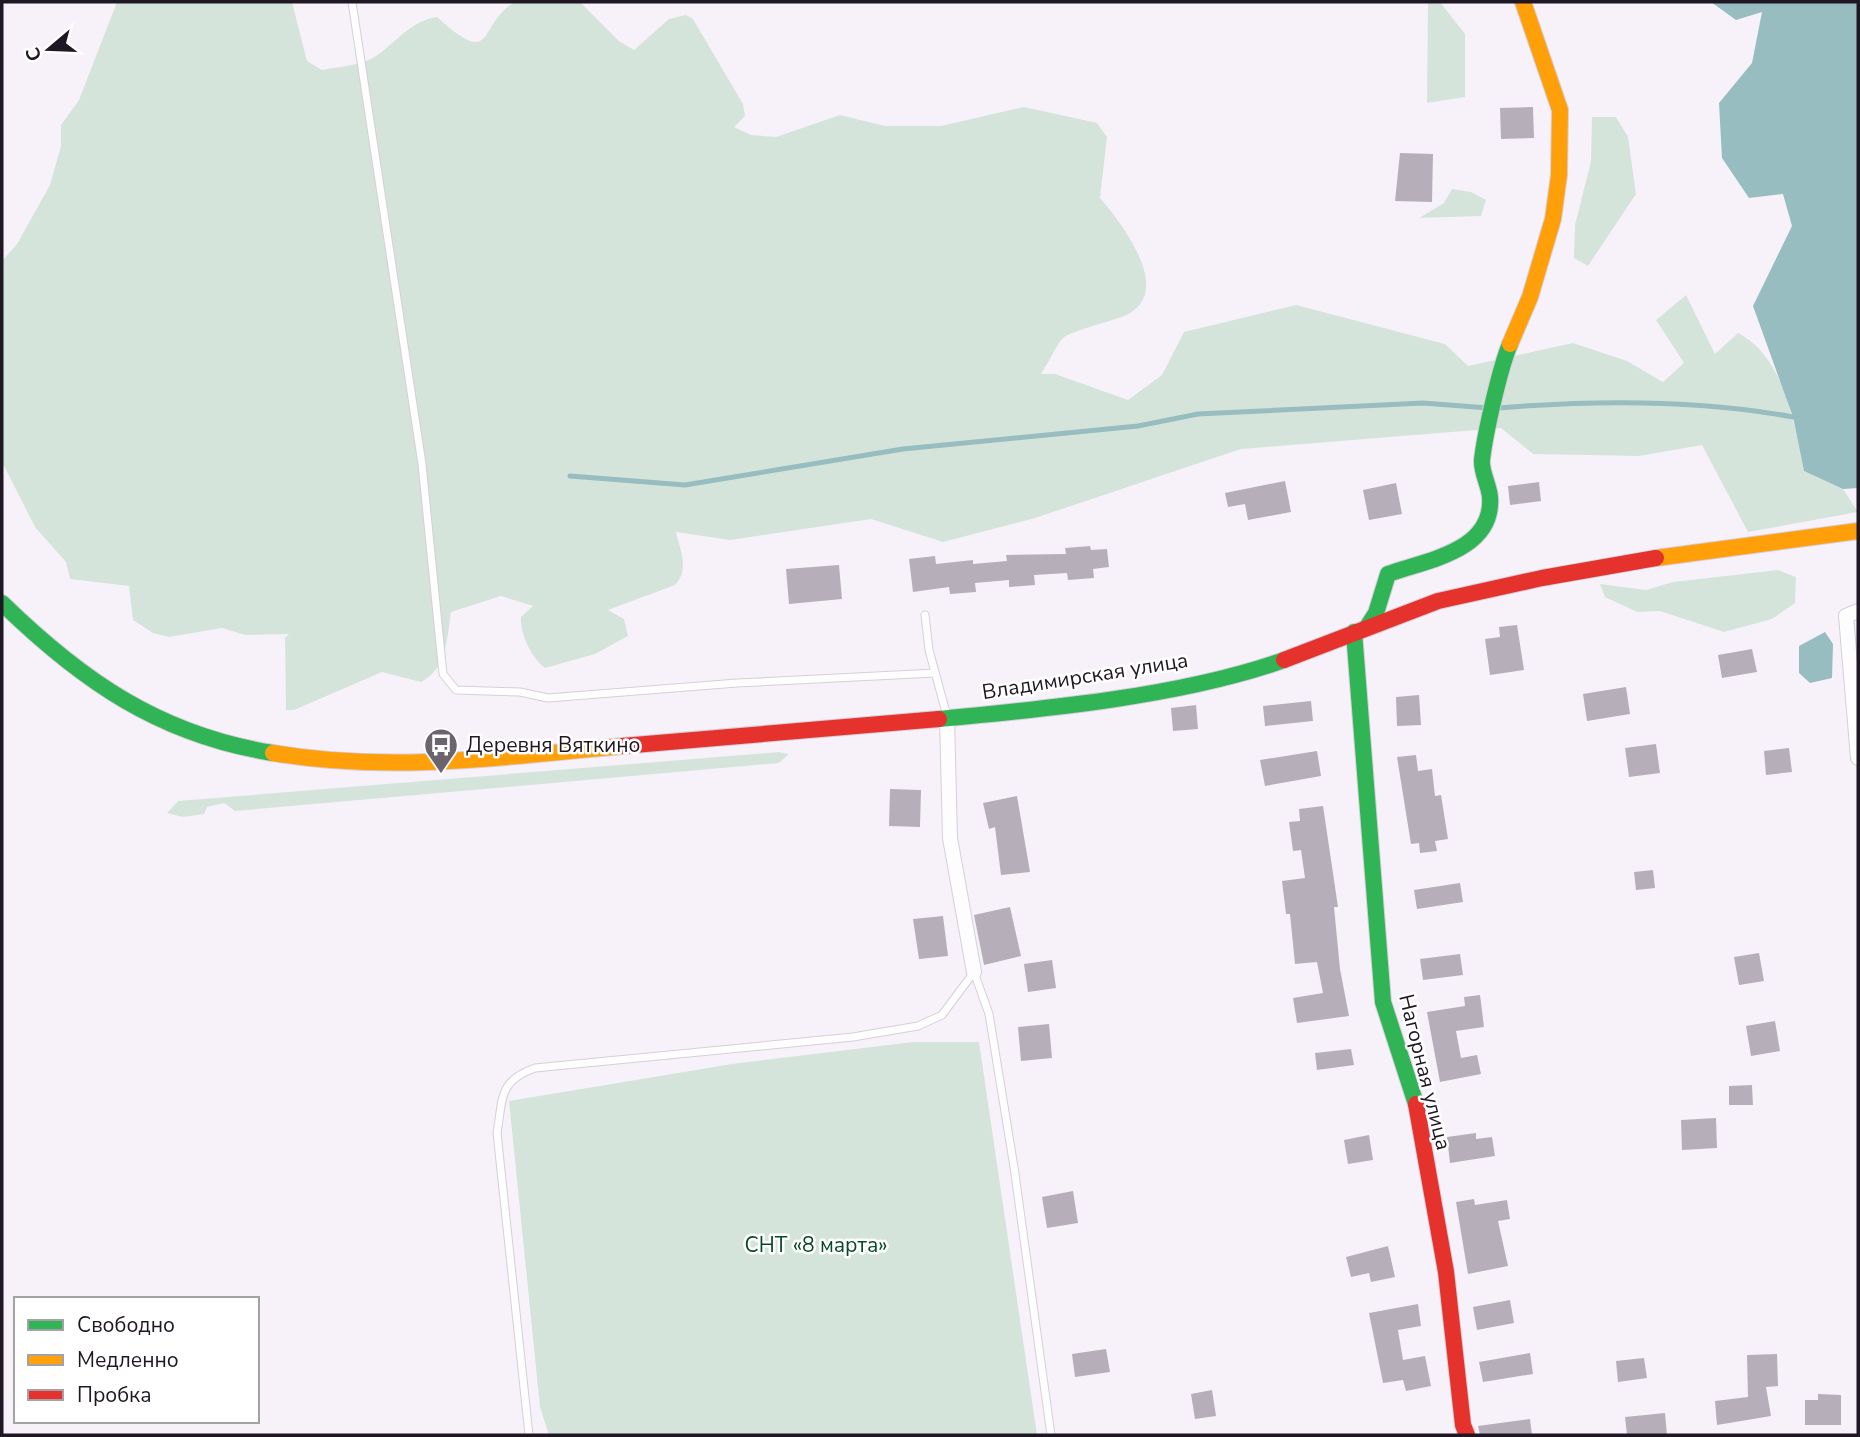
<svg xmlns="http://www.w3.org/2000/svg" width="1860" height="1437" font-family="'Nunito Sans',sans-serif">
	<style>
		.green { fill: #d5e4db }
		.water { fill: #97bdc1 }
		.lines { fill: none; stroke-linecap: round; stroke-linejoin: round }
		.stream { stroke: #97bdc1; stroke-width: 5 }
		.building { fill: #b6afb9 }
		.lane-casing { stroke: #d5cfd9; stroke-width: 9 }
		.street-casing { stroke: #d5cfd9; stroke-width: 16 }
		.fast-casing { stroke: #d5cfd9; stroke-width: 18 }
		.slow-casing { stroke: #d5cfd9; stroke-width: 18 }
		.jam-casing { stroke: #d5cfd9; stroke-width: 18 }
		.lane { stroke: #fefdfe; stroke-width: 7 }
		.street { stroke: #fefdfe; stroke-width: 14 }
		.fast { stroke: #30b455; stroke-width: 16 }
		.slow { stroke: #ff9f0a; stroke-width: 16 }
		.jam { stroke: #e5322d; stroke-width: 16 }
		.labels { text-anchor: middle; stroke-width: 5; stroke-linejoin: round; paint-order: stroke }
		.street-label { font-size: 21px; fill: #1f1723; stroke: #fff }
		.poi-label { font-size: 21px; fill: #1f1723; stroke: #fff; text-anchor: start }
		.park-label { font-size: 21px; fill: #074924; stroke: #fff }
	</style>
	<rect width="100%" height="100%" fill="#f7f2fa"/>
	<path class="green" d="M117,2H292L307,61L322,70C338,67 363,65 376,56C397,42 410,21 437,17C497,71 476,24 515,2H580L619,41L634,50L669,19L686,15L693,19L743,104L745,116L734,127L751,135L776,137L840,115L885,126H941L1024,107L1097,123L1107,137L1100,198C1121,222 1177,294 1124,316C1112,321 1071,331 1063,338C1058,342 1047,366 1041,374H1055L1128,400L1162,375L1184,332L1296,305L1445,344L1468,366L1573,343L1627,361L1663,382L1684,363L1656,320L1686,295L1715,354L1738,333C1785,357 1794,425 1804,471L1843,489L1858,512L1748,532L1702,445L1639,456L1533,454L1501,428L1241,449L1035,518L943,542L871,519L730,540L676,532C680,550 690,569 675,585L608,610L624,619L628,636L595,654L545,668C531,657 520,634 521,617L533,606L501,596L451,612C447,637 447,669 421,682L382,672L294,710H286L285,638L289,634L245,635L222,628L169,637L153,633L133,620L129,586L70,579L66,562L35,527L2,462V261L17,244L50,185L61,146V125L79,100Z
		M1428,2H1440L1465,34V97L1427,103Z
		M1592,117H1616L1628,137L1636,194L1588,266L1574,258L1575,225L1591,161Z
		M1452,189L1471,192L1486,200L1481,216L1419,218L1444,203Z
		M1778,570L1796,577L1795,603L1772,619L1724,632L1660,611L1637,612L1605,597L1600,584L1646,590L1673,582Z
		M779,752L789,754L779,763L235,811L224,803L207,807L204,814L183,817L167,813L178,801Z
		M913,1042H979L1037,1435H549L540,1407L509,1101L732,1064Z"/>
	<path class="water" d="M1711,2H1858V488L1843,489L1804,471L1793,417L1753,306L1792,226L1783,194L1749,198L1722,158L1719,103L1752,63L1762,12L1736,20Z
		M1825,632L1833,644L1832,678L1810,683L1799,673V646Z"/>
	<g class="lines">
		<path class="stream" d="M1498,408C1596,400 1696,399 1793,417
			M570,476L685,485L903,449L1138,426L1198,414L1423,403L1488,408"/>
	</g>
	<path class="building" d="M1533,107L1534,138L1501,139L1500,108Z
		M1400,153L1433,154L1432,202L1395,201Z
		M1285,481L1291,512L1248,520L1245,504L1228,507L1225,493Z
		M1539,482L1541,501L1510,505L1508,486Z
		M1396,483L1402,514L1369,520L1363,490Z
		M1090,546L1091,550L1107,549L1109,567L1093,569L1094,578L1068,580L1067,573L1034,575L1035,585L1009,587V580L975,583L976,592L950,594L949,587L913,592L909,559L935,556L936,564L973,560V564L1007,561L1006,555L1066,554L1065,548Z
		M839,565L842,599L789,604L786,569Z
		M1517,625L1524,670L1490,675L1485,639L1500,637L1499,627Z
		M1752,649L1757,672L1722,678L1718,655Z
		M1626,687L1630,714L1587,721L1583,694Z
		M1419,695L1421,725L1397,726L1396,697Z
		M1311,701L1313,721L1265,726L1263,706Z
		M1196,705L1198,729L1173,731L1171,708Z
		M1656,744L1660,773L1629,777L1625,748Z
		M1789,748L1792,772L1766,775L1764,751Z
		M1317,751L1321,776L1265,786L1260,760Z
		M1416,755L1418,771L1432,769L1435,796L1441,795L1448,839L1435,841L1437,851L1420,853L1419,843L1411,844L1397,757Z
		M890,789L921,790L920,827L889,826Z
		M1017,796L1030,872L1001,875L995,827L989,829L983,803Z
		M1323,806L1338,907H1334L1340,969L1349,1016L1297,1023L1293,998L1323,993L1317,962L1295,964L1290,914H1286L1282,881L1305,878L1301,850L1293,851L1289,822L1300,821L1299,809Z
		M1653,870L1655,888L1636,890L1634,872Z
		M1460,883L1463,902L1417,909L1414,890Z
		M1010,907L1021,956L984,965L974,915Z
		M943,916L948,956L919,959L913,919Z
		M1759,953L1764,981L1739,985L1734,957Z
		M1460,954L1463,975L1423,980L1420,959Z
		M1052,960L1056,988L1028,992L1024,964Z
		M1480,995L1484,1027L1456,1031L1461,1058L1477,1055L1481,1074L1440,1082L1427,1012L1465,1006L1464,997Z
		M1775,1021L1780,1051L1751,1056L1746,1026Z
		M1049,1024L1052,1058L1021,1061L1018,1027Z
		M1351,1049L1354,1065L1317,1070L1315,1053Z
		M1752,1085L1753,1105H1729V1086Z
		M1716,1118L1717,1148L1682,1150L1681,1120Z
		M1476,1133V1139L1492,1137L1495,1156L1450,1163L1447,1137Z
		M1369,1135L1373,1160L1348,1164L1344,1140Z
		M1073,1191L1078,1223L1047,1228L1042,1197Z
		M1474,1199L1475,1205L1507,1200L1510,1219L1498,1221L1508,1266L1468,1274L1456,1202Z
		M1388,1246L1395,1277L1371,1282L1369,1273L1351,1277L1346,1257Z
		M1510,1300L1514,1323L1477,1330L1473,1307Z
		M1418,1304L1421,1326L1398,1330L1403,1360L1425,1356L1431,1386L1406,1391L1403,1380L1383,1383L1369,1313Z
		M1106,1349L1110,1372L1075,1377L1072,1354Z
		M1530,1353L1533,1374L1483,1382L1479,1362Z
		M1777,1354L1778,1386L1766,1387L1771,1416L1717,1425L1715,1401L1748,1397L1747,1355Z
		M1644,1358L1647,1378L1618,1382L1616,1361Z
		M1212,1390L1216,1416L1195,1419L1191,1394Z
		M1818,1394L1841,1395V1425H1805V1400H1818Z
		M1665,1413L1667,1435H1627L1625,1417Z
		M1530,1419L1532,1435H1480L1478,1426Z"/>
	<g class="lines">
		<g class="lane-casing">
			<path id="lane" d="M352,2L422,464L443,674L456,690L520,692L548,698L737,683L935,673
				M925,615L929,650L947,716
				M974,972L989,1014L1014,1167L1051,1435
				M529,1435L497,1133C503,1099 498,1081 535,1068L853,1037L918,1026L942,1015L974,972"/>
		</g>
		<g class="street-casing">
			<path id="street" d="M1858,611L1846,616L1858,758
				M947,717L950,838L974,972"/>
		</g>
		<g class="fast-casing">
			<path id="fast" d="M2,603C82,681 160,735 273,753
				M1367,627L1376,613L1388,574C1427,560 1494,551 1490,497C1489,485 1481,472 1482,460C1485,433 1500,368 1510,344
				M1354,632L1383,1002L1416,1104
				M939,719C1046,709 1183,696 1284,660"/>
		</g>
		<g class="slow-casing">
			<path id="slow" d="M1510,344L1530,297L1553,219L1559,175L1560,110L1523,2
				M1656,558L1858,531
				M273,753C390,773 506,757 622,746"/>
		</g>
		<g class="jam-casing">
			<path id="jam" d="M1284,660L1438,601L1542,578L1656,558
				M622,746L939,719
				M1416,1104L1446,1272L1463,1425L1467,1435"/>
		</g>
		<use href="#lane" class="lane"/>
		<use href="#street" class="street"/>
		<use href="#fast" class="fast"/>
		<use href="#slow" class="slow"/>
		<use href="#jam" class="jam"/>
	</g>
	<defs>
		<g id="bus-pin" transform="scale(1.75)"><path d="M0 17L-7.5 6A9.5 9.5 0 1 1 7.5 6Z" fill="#6b646e" stroke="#fff"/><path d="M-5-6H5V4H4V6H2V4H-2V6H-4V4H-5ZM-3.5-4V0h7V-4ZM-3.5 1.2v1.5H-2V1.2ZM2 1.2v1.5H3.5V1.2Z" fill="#fff"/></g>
	</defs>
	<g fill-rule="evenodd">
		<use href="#bus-pin" x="441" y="745"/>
	</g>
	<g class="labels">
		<g class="street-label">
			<text transform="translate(1085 676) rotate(-9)" y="7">Владимирская улица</text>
			<text transform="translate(1425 1072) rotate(76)" y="7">Нагорная улица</text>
		</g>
		<g class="poi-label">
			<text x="466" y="752">Деревня Вяткино</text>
		</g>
		<g class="park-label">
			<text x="816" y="1252">СНТ «8 марта»</text>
		</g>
	</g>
	<rect width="1860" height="1437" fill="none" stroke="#1f1723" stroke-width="7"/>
	<rect x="14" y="1297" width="245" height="126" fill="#ffffff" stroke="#a5a2a7" stroke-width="2"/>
	<rect x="28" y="1320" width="35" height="10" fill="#30b455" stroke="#a5a2a7" stroke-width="2"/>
	<text x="77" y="1332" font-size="21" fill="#1f1723">Свободно</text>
	<rect x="28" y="1355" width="35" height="10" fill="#ff9f0a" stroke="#a5a2a7" stroke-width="2"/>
	<text x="77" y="1367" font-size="21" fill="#1f1723">Медленно</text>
	<rect x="28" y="1390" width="35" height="10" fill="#e5322d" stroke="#a5a2a7" stroke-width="2"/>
	<text x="77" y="1402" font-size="21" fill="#1f1723">Пробка</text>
	<g transform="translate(49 49) rotate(251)" stroke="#ffffff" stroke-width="5" paint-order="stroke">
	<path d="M0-5L12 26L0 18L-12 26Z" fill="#1f1723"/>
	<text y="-10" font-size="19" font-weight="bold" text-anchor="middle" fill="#1f1723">С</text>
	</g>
</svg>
